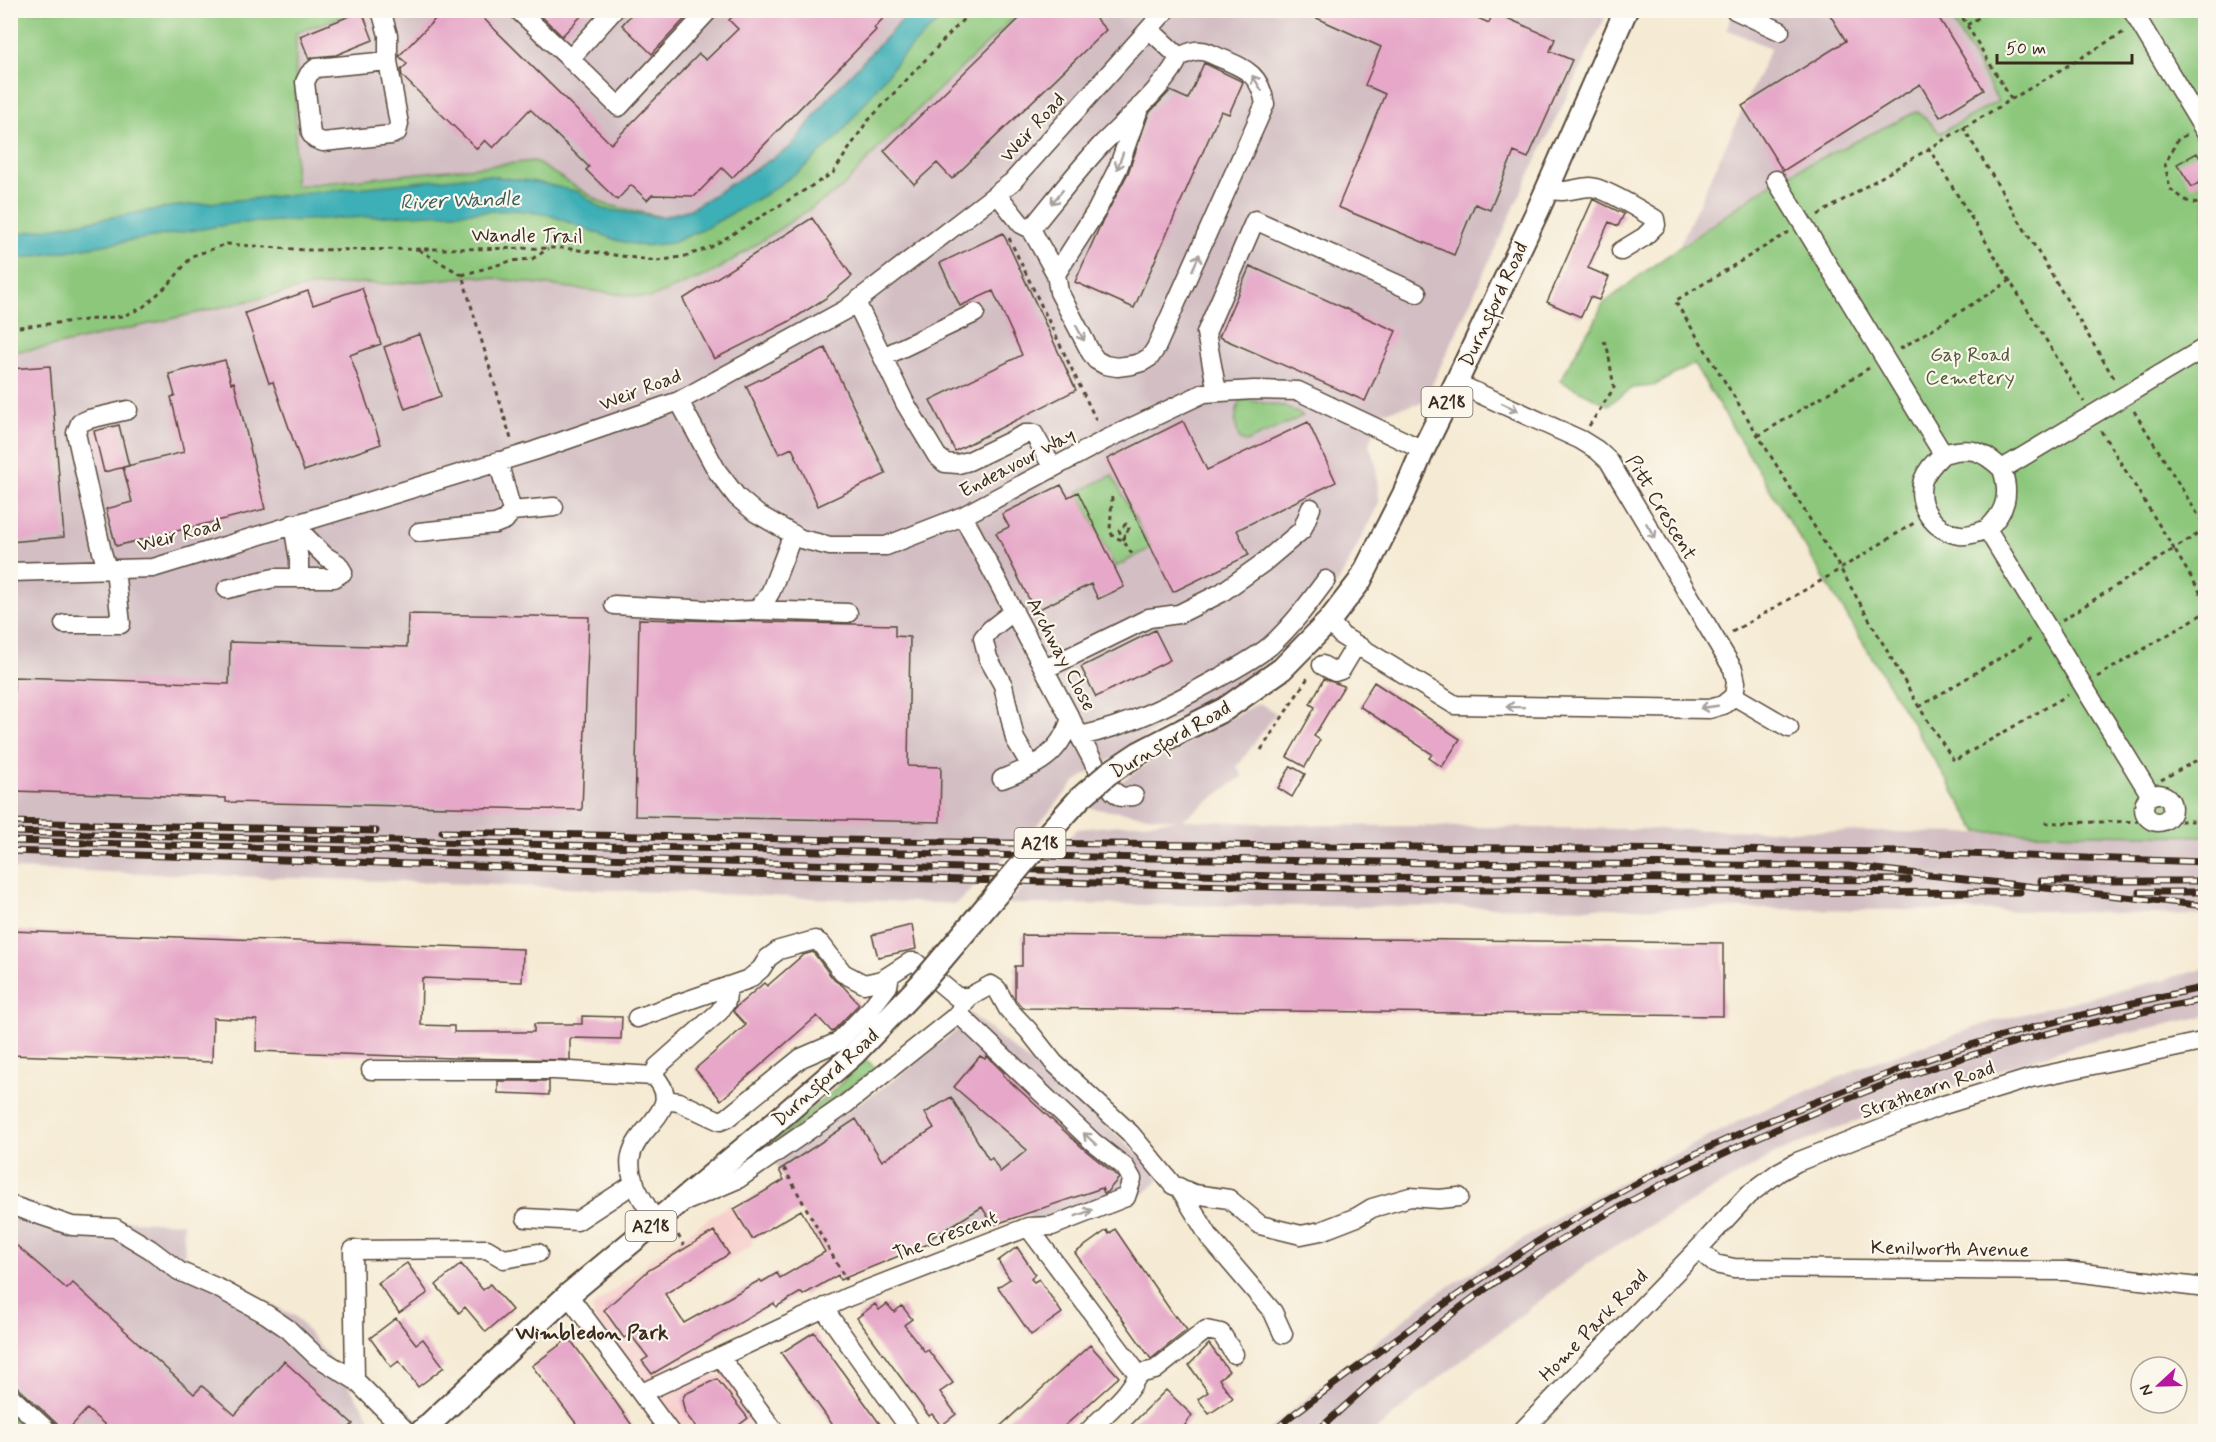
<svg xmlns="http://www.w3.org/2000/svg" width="2216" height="1442" font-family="Mynerve,sans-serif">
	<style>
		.built { fill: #f7d0cd }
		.industrial { fill: #d2bec3 }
		.green { fill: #8cc77c; stroke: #64784d; stroke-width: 1.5 }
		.water { fill: #3eafb6; stroke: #3c6c6a; stroke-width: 1.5 }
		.building { fill: #e6a7c8 }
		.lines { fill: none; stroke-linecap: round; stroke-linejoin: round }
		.minor-casing { stroke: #574739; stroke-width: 21 }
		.major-casing { stroke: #574739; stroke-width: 26 }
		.path { stroke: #574739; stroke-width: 3; stroke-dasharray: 4.5 4.5; stroke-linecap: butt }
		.minor { stroke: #fff; stroke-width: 18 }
		.major { stroke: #fff; stroke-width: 22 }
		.rail-casing { stroke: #3b2a1e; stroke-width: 7 }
		.rail { stroke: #fbf7ec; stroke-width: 4.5; stroke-dasharray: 14; stroke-linecap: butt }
		.major-bridge-casing { stroke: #574739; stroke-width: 26; stroke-linecap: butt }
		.major-bridge { stroke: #fff; stroke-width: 22 }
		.oneway { stroke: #a79f9a }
		.labels { text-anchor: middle; stroke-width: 4.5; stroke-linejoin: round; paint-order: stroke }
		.shield { fill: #fbf7ec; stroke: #75685c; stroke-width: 1.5 }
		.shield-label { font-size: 18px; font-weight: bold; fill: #3b2a1e }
		.street-label { font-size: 20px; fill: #3b2a1e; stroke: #fbf7ec }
		.park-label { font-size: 20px; fill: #53593a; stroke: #fbf7ec }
		.water-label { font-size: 21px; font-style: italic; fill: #3c5f5b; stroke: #fbf7ec }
		.neighbourhood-label { font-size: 21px; font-weight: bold; fill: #3b2a1e; stroke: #fbf7ec }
	</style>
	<rect width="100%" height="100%" fill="#fbf7ec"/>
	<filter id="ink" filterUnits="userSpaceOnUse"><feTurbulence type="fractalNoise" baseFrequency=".0167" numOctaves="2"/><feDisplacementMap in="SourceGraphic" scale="12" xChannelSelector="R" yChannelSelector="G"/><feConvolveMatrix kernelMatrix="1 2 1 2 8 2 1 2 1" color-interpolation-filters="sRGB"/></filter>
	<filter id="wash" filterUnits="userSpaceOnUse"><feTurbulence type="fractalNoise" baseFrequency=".008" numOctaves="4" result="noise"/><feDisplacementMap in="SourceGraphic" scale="24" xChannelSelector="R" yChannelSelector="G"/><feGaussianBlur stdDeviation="1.35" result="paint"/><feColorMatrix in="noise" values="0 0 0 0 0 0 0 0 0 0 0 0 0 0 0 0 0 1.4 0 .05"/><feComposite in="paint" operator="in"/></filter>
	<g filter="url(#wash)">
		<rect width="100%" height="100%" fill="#f5ead3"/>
		<path class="built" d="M730,1204L754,1244L668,1297L699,1345L716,1377L735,1369L780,1431H685L595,1320L592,1307L647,1265L646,1262Z"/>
		<path class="industrial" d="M357,11H911L830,96L791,147L691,209L662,217L604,204L534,161L295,186L296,33Z
			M1021,11H1608L1533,167L1424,402L1382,412L1369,445L1376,464L1379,503L1338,583L1308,621L1273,656L1244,680L1202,703L1076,781L1031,833L956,904L419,882L11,869V352L50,347L308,287L362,283L391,284L475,276L650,298L842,188L883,143Z
			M1734,11H1947L1998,101L1939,133L1917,112L1776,180L1679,246L1771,48L1726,29Z
			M1259,703L1276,713L1237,767L1243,776L1182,820L1313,825L2205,836V916L2058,911L1007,904L1077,829L1177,820L1089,808L1112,788L1148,763Z
			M2205,969V1016L2086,1042L2009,1067L1886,1109L1772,1155L1598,1256L1416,1396L1375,1431H1262L1268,1430L1431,1298L1579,1204L1741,1120L1869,1064L1991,1022Z
			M970,1013L1120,1137L1153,1169L1160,1179L1144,1194L1067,1221L1044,1234L1027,1212L991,1219L840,1280L773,1160L894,1080L957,1030Z
			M10,1196L79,1219L183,1223L186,1263L295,1316L329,1357L375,1425L374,1431H38L11,1406Z"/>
		<path class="green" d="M10,11H357L296,33L295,186L534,161L604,204L662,217L691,209L791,147L830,96L911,11H1021L883,143L842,188L714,272L650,298L475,276L391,284L362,283L308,287L50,347L11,352Z
			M1947,11H2205V836L1978,832L1694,364L1653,386L1632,388L1608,405L1560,381L1588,331L1592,328L1602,305L1640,275L1776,180L1918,111L1940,133L1998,101Z
			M1241,399L1287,407L1303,416L1246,442L1240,440C1234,424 1234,414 1241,399Z
			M1112,475L1151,548L1115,567L1078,492Z
			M865,1059L878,1070L861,1079L744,1166L742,1164L830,1094Z
			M11,1406L38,1431H11Z"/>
		<path class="water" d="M911,11H949L900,58L839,136L805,167L766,194L706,228L672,243L643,246L619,241L549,215L517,210L238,223L11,260V235L170,207L484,175L536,182L579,192L602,209L662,217L691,209L791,147L830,96Z"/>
		<g id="blocks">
			<path class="building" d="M444,10H475L611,144L699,54L706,60L738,29L729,20L739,10H891L874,28L876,30L732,178L722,168L695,196L652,195L647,200L631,185L617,200L586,170L589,167L530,109L493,148L485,140L477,149L402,76L401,70L407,64L399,56Z
				M535,10H587L562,36Z
				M635,10H693L652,54L622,25Z
				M1028,10H1088L1106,30L952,179L937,163L914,184L884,151Z
				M1299,10H1460L1489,23L1493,12L1555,39L1550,51L1572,60L1528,158L1514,152L1490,210L1475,204L1454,255L1338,207L1385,94L1365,85L1381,47Z
				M1827,10H1934L1984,90L1940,117L1920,84L1783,171L1742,106L1846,41Z
				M362,11L373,40L336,55L315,57L309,59L300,36Z
				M1204,63L1243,82L1229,114L1221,111L1134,308L1075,282L1099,228L1128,173L1149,113L1170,91L1188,99Z
				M2197,153L2205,167V179L2192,187L2177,164Z
				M1593,199L1624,214L1618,226L1609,222L1588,268L1609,277L1599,300L1590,297L1581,317L1547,302Z
				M812,218L852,276L826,298L790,321L714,359L683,299Z
				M1003,233L1076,390L955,451L930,400L1022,355L993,291L960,306L940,263Z
				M1250,266L1396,331L1365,401L1219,337Z
				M362,288L381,344L350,355L381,444L304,471L273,382L269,383L245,313L308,291L313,305Z
				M420,334L441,396L405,409L384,347Z
				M825,348L886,474L818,506L792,448L779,454L746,386Z
				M225,360L231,383L234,382L265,509L116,546L106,509L132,502L123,467L184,452L171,397L175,396L169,374Z
				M50,366L64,537L10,542V369Z
				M1183,421L1207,470L1308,422L1336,482L1237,530L1249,555L1173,592L1107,459Z
				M119,425L129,466L104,472L94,431Z
				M1061,485L1068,497L1078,492L1124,587L1098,599L1091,584L1035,611L996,533L1009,527L1002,514Z
				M408,614L589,617L582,810L226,802V798L14,791V677L229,684L230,642L407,647Z
				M639,619L895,625V636L910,637L908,766L941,767L940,822L635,816Z
				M1155,630L1170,660L1096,697L1081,667Z
				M1324,679L1344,686L1314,736L1320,740L1305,767L1287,757L1315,707L1310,704Z
				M1374,682L1460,739L1442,767L1429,758L1432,754L1359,706Z
				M1291,766L1305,774L1292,797L1278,788Z
				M912,925L916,949L878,957L872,935Z
				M10,931L523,949L522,982L422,978L421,1025L454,1026V1032H534V1024H582V1016L622,1017L621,1039L570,1038V1060L453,1058L256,1051L257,1020L213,1018L212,1062L10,1055Z
				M1022,935L1723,943V1016L1023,1008L1015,999V966H1022Z
				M813,952L834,980L843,986L859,1004L832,1032L817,1016L721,1100L695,1069L746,1025L733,1011L736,1007L764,983L767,986L803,955Z
				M980,1056L985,1059L987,1056L1004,1073L1003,1075L1085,1150L1116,1175L1119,1178L1106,1193H1104L1102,1188L993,1225L982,1207L931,1238L933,1242L840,1280L838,1275L803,1295L801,1292L776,1307L774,1303L652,1374L642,1361L648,1357L630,1334L624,1338L604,1310L649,1270L714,1231L729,1254L665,1294L684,1323L760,1280L762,1282L777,1273L780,1278L825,1252L801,1210L752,1239L734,1209L784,1180L779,1170L856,1119L882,1161L934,1128L925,1113L951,1097L989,1160L992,1158L1000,1172L1027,1150L954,1087Z
				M498,1081H549V1095L498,1093Z
				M1115,1229L1175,1317L1176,1316L1187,1330L1151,1359L1075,1253L1107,1230L1109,1234Z
				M10,1240L67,1289L73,1283L194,1394L202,1386L235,1415L284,1361L353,1424L346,1431H112L87,1409L67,1431H60L57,1424L10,1380Z
				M1017,1247L1035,1274L1031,1279L1034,1282L1039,1279L1062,1313L1031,1335L998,1287L1010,1279L998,1261Z
				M407,1263L428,1293L399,1313L378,1283Z
				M461,1264L483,1290L490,1284L512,1310L486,1332L465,1307L459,1313L436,1285Z
				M875,1304L879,1310L887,1304L894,1312L902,1306L912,1319L904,1325L925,1352L928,1350L953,1383L940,1392L956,1414L941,1426L932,1414L929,1416L857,1318Z
				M396,1318L416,1344L423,1339L444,1367L418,1387L399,1361L391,1367L370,1338Z
				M814,1332L821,1342L885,1431H837L781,1353Z
				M569,1338L603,1384L636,1431H582L532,1366Z
				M1209,1344L1229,1371L1219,1379L1233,1398L1209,1414L1198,1399L1208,1392L1189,1365Z
				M1090,1345L1119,1377L1059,1431H995Z
				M717,1379L748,1418L731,1431H699L685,1413L682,1400L685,1394Z
				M1166,1390L1192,1415L1181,1431H1125Z"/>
		</g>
	</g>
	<g filter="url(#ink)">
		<use href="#blocks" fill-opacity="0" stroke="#574739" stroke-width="1.5"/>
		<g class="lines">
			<g class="minor-casing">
				<path id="minor" d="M381,10L388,35V61L399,124L397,132L391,135L323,142L315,139L311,134L305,82L309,74L316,68L388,61
					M518,10L570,59
					M614,10L570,59L619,107L709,10
					M1735,10L1780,31
					M2132,10L2206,133
					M1140,106L1118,168L1097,210L1056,274L1059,292L1091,353L1096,360L1105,365L1117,367L1132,365L1142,362L1150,357L1156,348L1265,104C1260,75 1248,70 1223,59C1216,57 1208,51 1201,51C1193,50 1186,54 1179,57
					M1776,180L1943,454C1970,446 1982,450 2002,469L2206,347
					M1547,189C1567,194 1572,188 1590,187C1603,187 1642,211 1655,219L1656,225L1644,237L1621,251
					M997,194L1021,224L1031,229C1054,201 1077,171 1102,144C1122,124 1170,81 1179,57L1150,30
					M1031,229L1056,274
					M856,302L905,403L937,456L945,463L958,464L969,461L1025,434H1034L1053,468
					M883,357L975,313
					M1217,392L1206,333L1255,220L1417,293
					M679,401L717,471L737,497L756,513L801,539L830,546H886L963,516L1105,440L1204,393L1254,390L1298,391L1423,450
					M1943,454C1935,462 1927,469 1923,480C1915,505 1934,532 1960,535C1970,536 1979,532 1987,529L2151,796
					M512,511L554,507
					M963,516L1094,763L1113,791L1121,797L1134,796
					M293,524L299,560V578
					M1987,529C2007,511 2010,493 2002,469
					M419,532L495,524L505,520L512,511L498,461
					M107,569L102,552L76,433L80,423L89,419L128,410
					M10,572L153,568L534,451L679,401L845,310L1012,182L1166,10
					M227,589L274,578H334L343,572L338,564L325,556L293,524
					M614,605L730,611L755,610L765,601L771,591L793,534
					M755,610L848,613
					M1014,611L991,629L983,638L988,658L1003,685L1015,739L1031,766
					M1329,621L1342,636L1455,705L1709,709L1723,705L1734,696L1736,682L1733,669L1609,461L1597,450L1581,440L1456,383
					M64,624H121L115,569
					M1322,665L1335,672L1341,670L1356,645
					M1045,669L1149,618L1179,614L1221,593L1263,563L1302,530L1311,508
					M1734,696L1789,728
					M1080,736C1128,726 1172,704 1215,680C1233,670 1254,659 1270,646C1292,626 1309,603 1326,580
					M1002,779C1037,765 1058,757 1071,719
					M2144 808a14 14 0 1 1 28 0a14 14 0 1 1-28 0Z
					M956,1016L962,1017L1093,1142L1125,1167L1132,1179L1126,1197L1052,1226L1028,1227
					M637,1018L749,979L761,969L768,958L779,950L815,940L821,944L843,973L864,984L882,980L910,962H915L957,997H969
					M371,1070H554L654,1076C686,1108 637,1126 631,1156C626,1179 646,1204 656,1222
					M654,1076L657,1067L719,1012L726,1002L728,986
					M665,1100L679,1102L720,1121L727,1118L801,1058L838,1042L871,1008L888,986L890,975
					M1179,1187L1210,1238L1273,1312L1283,1334
					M689,1200L738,1179L842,1107L956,1016L969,997L991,985L997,989L1008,1009L1028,1030L1054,1063L1130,1133L1173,1185L1194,1194L1229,1199L1260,1225L1301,1235L1321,1231L1357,1217L1372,1208L1410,1197L1439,1199L1459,1197
					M10,1205L72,1226L115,1228L150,1249L179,1271L220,1289L266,1314L288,1329L316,1356L355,1380L407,1432
					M526,1218L577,1221L635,1183
					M1698,1249L1715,1264L1734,1268L2066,1271L2206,1288
					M568,1295L670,1432
					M825,1307L829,1316L912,1432
					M721,1358L775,1432
					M1138,1374L1155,1370L1206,1330L1221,1333L1234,1354
					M355,1380L353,1250L487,1249L504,1259L538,1253
					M642,1393L848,1297L1028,1227L1138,1374C1129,1396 1104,1414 1088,1432
					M10,1396L49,1432
					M1521,1432L1698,1249L1748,1195L1779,1172L1797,1162L1940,1106L2032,1078L2206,1041"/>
			</g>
			<g class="major-casing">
				<path id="major" d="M1185,729L1225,709L1282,669L1329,621L1360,581L1404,494L1423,450L1456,383L1538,210L1626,10
					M421,1432L568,1295L772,1125L854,1054L920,985"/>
			</g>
			<path class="path" d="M1958,10L2011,99
				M1967,25L1991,10
				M1963,127L2115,380
				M2186,135L2178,139L2165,164L2170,189L2190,203L2206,204
				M1928,147L2084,402
				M1818,215L2124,32
				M1789,232L1675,301L1840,568L1919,707L1954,761L2068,695
				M1009,238L1098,424
				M419,250L462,275L511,439
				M462,275L511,261L532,259L548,249
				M10,328L123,316L142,308L170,283L192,256L227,244L306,250L564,248L657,261L686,256L711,247L833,173L866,123L972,10
				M1900,349L2011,280
				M2134,411L2206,528
				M1589,426L1614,388L1608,351L1604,341
				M2101,431L2174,549L2206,529
				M1758,436L1869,368
				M1112,497L1110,530L1113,537L1123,540L1134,557
				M1123,540L1129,528L1126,524L1119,530L1121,535H1126
				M2062,620L2174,549L2206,602
				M1732,632L1824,579L1914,523
				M2097,677L2206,612
				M1919,707L2033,638
				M1261,750L1309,676
				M2161,780L2206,755
				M2162,821H2206
				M2045,823L2153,821
				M784,1168L846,1280
				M678,1235L684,1246
				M10,1430L12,1432"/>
			<use href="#minor" class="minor"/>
			<use href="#major" class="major"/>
			<g class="rail-casing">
				<path id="rail" d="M10,822L376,831
					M10,832L984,855L1440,863L1848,866L2206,906
					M442,832L999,843L1905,852L2206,862
					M10,841L435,852L687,861L1317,877L1909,880
					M10,851C680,873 1350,896 2020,892
					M2041,881H2206
					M2140,892H2206
					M1273,1432L1291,1416C1394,1340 1497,1262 1608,1199C1685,1156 1764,1121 1846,1090C1890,1073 1935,1055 1981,1042C2055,1020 2130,1003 2206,987
					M1316,1432C1364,1389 1411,1345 1461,1307C1521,1261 1588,1223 1655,1188C1760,1133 1870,1085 1985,1051C2057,1029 2131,1014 2206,999"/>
			</g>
			<use href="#rail" class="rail"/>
			<g class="major-bridge-casing">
				<path id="major-bridge" d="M920,985L1045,837L1080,798L1109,773L1139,753L1185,729"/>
			</g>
			<use href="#major-bridge" class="major-bridge"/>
		</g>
		<defs><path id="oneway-shaft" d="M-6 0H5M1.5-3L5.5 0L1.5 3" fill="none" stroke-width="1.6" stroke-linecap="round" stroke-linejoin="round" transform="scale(1.5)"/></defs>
		<g class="oneway">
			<use href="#oneway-shaft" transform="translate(1257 83) rotate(-122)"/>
			<use href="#oneway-shaft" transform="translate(1120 161) rotate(110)"/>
			<use href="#oneway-shaft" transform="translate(1057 197) rotate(130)"/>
			<use href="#oneway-shaft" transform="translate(1196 262) rotate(-66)"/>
			<use href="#oneway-shaft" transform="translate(1080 333) rotate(62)"/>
			<use href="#oneway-shaft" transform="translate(1510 407) rotate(25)"/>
			<use href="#oneway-shaft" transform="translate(1651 531) rotate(59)"/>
			<use href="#oneway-shaft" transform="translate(1515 707) rotate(-179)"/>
			<use href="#oneway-shaft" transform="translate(1709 707) rotate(172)"/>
			<use href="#oneway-shaft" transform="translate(1090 1139) rotate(-138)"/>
			<use href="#oneway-shaft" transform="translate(1084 1213) rotate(-21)"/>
		</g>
	</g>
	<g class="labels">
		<g class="shield">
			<rect x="1421.5" y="387" width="51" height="30" rx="4.5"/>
			<rect x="1014.5" y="828" width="51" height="30" rx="4.5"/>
			<rect x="625.5" y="1211" width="51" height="30" rx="4.5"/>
		</g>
		<g class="shield-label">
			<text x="1447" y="408">A218</text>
			<text x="1040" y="849">A218</text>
			<text x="651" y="1232">A218</text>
		</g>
		<g class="street-label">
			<text transform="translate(1032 127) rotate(-48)" y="7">Weir Road</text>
			<text transform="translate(527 235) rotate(1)" y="7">Wandle Trail</text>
			<text transform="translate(1493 304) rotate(-65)" y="7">Durnsford Road</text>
			<text transform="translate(640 389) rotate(-21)" y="7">Weir Road</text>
			<text transform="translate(1017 462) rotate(-28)" y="7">Endeavour Way</text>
			<text transform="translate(1662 507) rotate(59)" y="7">Pitt Crescent</text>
			<text transform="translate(179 534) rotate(-15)" y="7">Weir Road</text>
			<text transform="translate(1062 654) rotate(62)" y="7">Archway Close</text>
			<text transform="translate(1170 739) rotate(-30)" y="7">Durnsford Road</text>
			<text transform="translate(825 1077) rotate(-42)" y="7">Durnsford Road</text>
			<text transform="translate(1927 1089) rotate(-19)" y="7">Strathearn Road</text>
			<text transform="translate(945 1235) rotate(-21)" y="7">The Crescent</text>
			<text transform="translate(1950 1248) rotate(1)" y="7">Kenilworth Avenue</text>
			<text transform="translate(1593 1325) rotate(-46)" y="7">Home Park Road</text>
		</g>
		<g class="park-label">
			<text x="1970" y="361">Gap Road<tspan x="1970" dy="23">Cemetery</tspan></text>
		</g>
		<g class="water-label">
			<text transform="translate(460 200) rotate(-2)" y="7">River Wandle</text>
		</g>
		<g class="neighbourhood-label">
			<text x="592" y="1339">Wimbledon Park</text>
		</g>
	</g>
	<rect width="2216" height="1442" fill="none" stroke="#fbf7ec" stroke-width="36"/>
	<g transform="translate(2159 1385) rotate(248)"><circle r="28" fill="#fbf7ec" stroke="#aea59a" stroke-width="1.5"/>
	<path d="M0-4.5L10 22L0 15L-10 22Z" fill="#b5179e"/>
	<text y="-9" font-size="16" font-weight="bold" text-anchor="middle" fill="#3b2a1e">N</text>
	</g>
	<path d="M1997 54v9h135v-9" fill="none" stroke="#3b2a1e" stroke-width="3"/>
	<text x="2006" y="54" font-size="18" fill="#3b2a1e" stroke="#fbf7ec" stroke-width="4.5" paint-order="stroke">50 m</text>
</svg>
